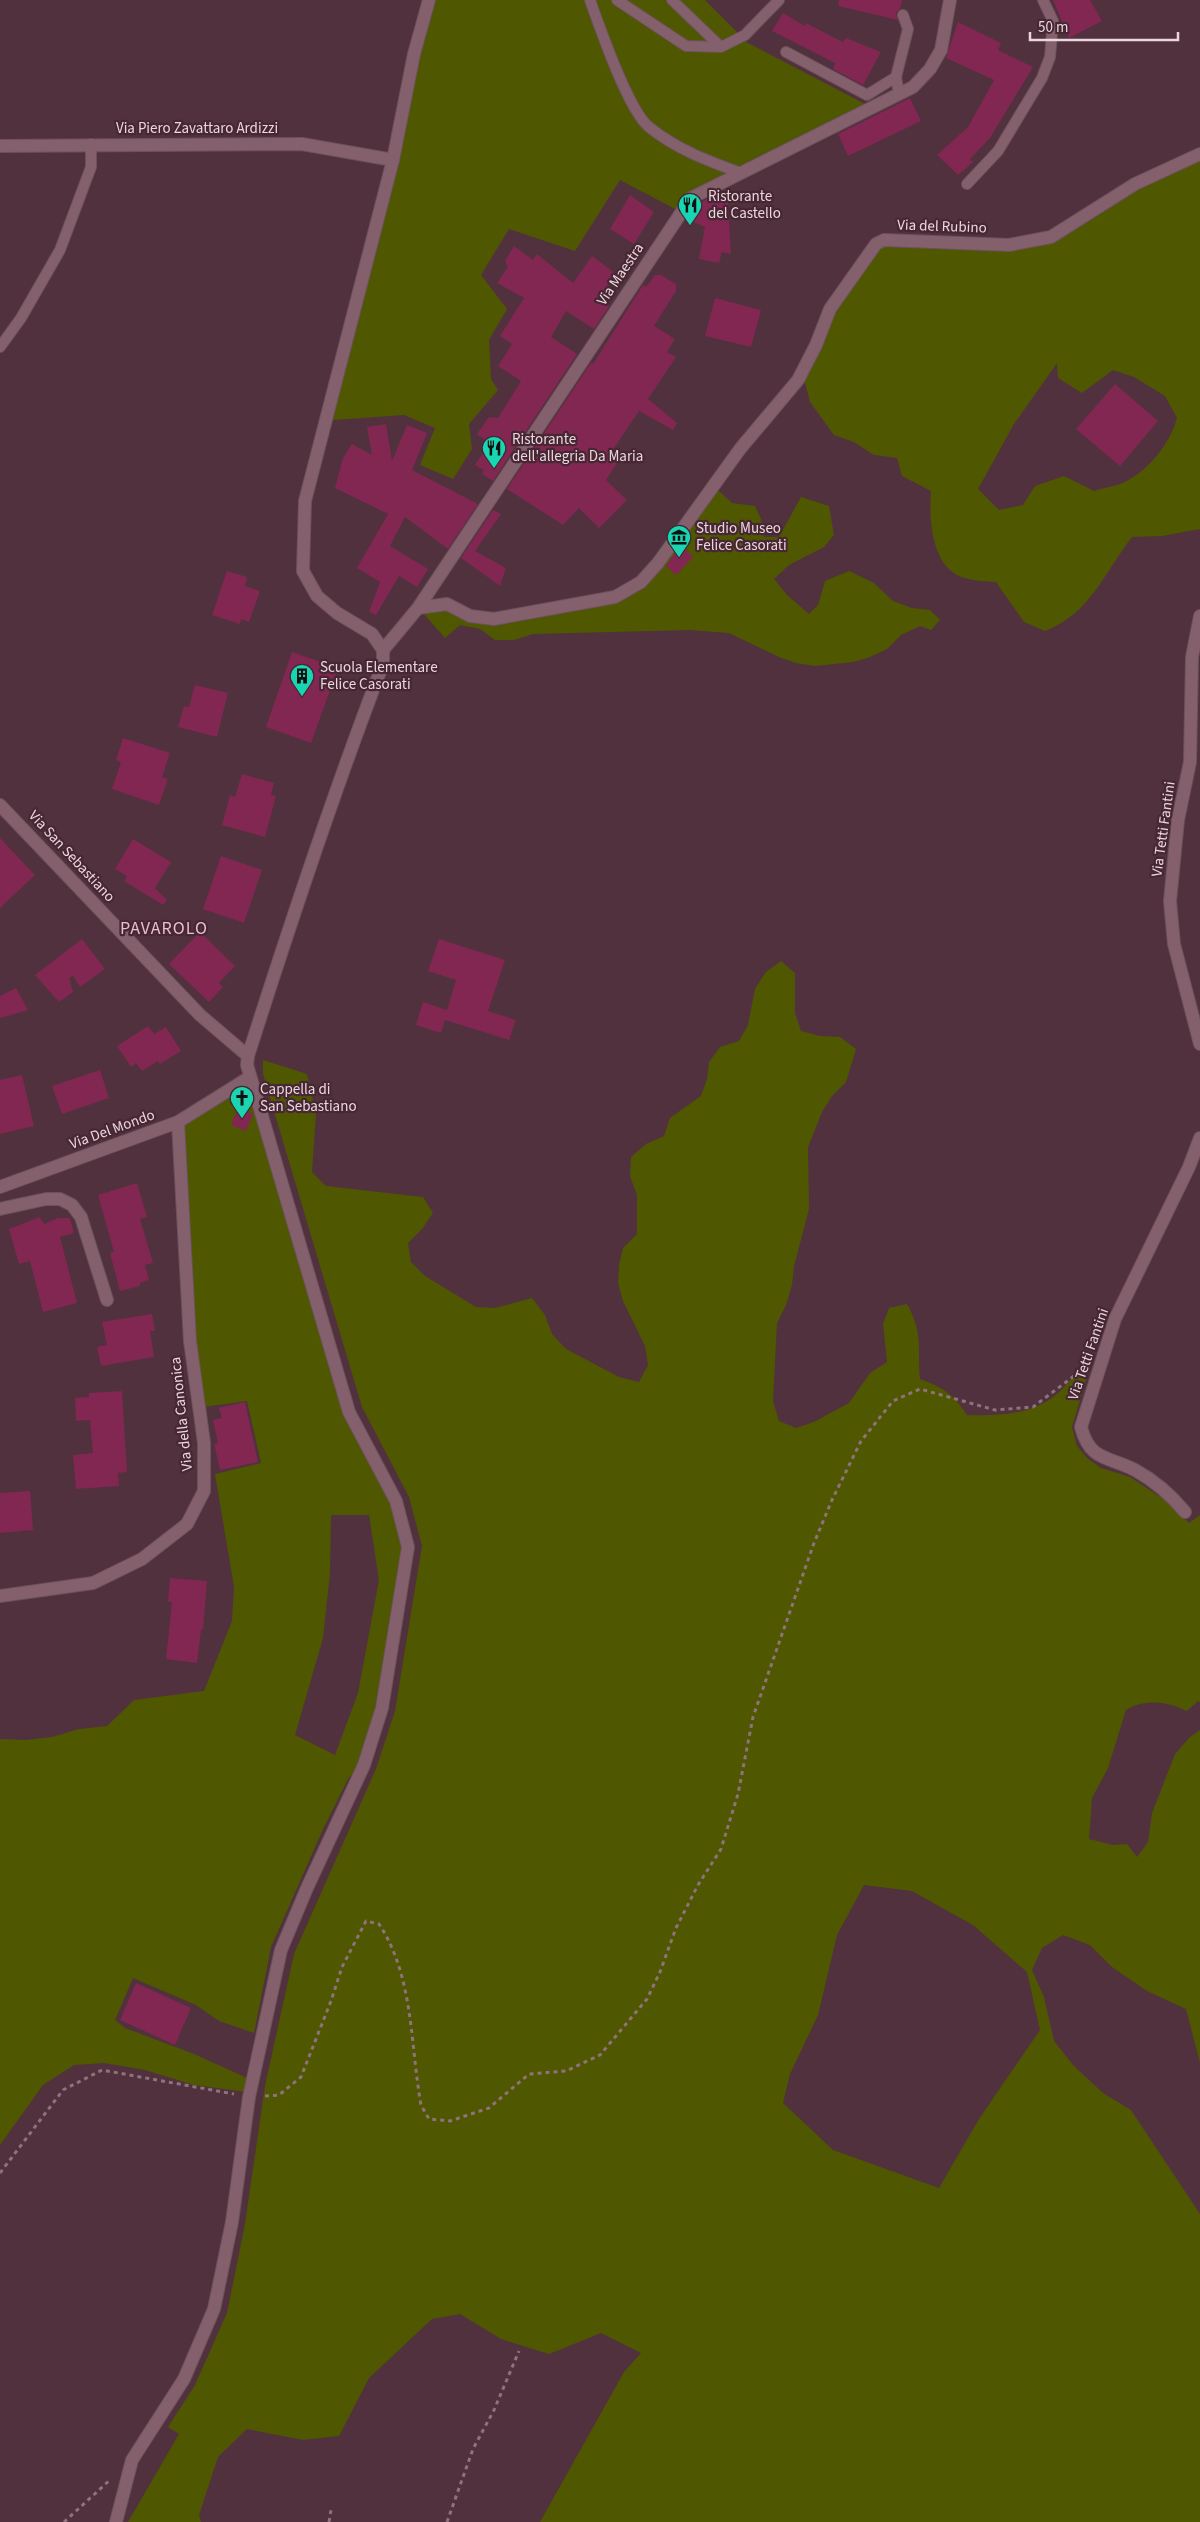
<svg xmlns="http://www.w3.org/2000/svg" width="1200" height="2522" font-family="'Source Sans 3',sans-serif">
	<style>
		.green { fill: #505701; fill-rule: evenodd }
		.building { fill: #812752 }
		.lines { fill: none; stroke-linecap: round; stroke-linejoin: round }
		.service-casing { stroke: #6c515c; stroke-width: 12 }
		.minor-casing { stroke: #6c515c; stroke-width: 14 }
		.tertiary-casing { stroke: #6c515c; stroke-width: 14 }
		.path { stroke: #8e727c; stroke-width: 3; stroke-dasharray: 4 4; stroke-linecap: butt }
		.service { stroke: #84606d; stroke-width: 10 }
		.minor { stroke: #84606d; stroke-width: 12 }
		.tertiary { stroke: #84606d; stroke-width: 12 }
		.labels { text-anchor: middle; stroke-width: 4.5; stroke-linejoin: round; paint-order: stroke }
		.street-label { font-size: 15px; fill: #ebd6dd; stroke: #462733 }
		.poi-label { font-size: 15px; fill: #ebd6dd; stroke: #462733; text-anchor: start }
		.quarter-label { font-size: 18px; letter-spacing: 1px; fill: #e8bfce; stroke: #462733 }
	</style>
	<rect width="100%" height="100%" fill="#51313d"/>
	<path class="green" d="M434,0H705L748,43L865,104L686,195L677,210L620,180L575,251L509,229L481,275L507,309L489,340L491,379L498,390L469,424L472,449L453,479L420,465L435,428L404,415L333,420L418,53Z
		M1200,155V529L1162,536L1132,537C1104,573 1090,614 1045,631L1024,622L996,582C982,581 963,581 951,571C931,554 929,516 931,491L902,476L897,458L874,455L854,442L834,435L810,402L803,375L832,311L877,246L1030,243L1136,185ZM1057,363L1058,378L1082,393L1113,370L1134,377L1165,396L1177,418C1170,444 1146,474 1120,484C1112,487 1102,488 1094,491L1064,476L1035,486L1023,505L999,510L978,489L1014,424Z
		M719,491L732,503L755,506L761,519L764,537H779L801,497L829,506L834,535L824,547L789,565L774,579L787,595L809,614L818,605L825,581L849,571L874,583L893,601L912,608L930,610L940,620L931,630L920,626L901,635L887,649L870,657L853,662L815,666L796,663L779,657L729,633L690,630L533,634L514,640H495L480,629L460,625L445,638L422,612L447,608L470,619L643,585L708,497Z
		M781,961L795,973V1013L801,1031L820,1036L840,1037L856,1049L846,1082L832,1096L822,1112L808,1147L809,1209L794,1266L792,1285L786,1305L777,1323L773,1401L779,1421L796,1428L814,1422L849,1403L870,1373L887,1362L883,1324L889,1308L907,1304C924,1335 917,1347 920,1379C944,1388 952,1393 967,1415C997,1416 1034,1415 1058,1393C1071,1381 1080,1367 1093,1356L1072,1427L1077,1446L1087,1458L1101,1468L1130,1477L1165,1500L1189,1523L1200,1515V1702L1198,1701L1187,1711C1167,1702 1146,1698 1126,1710L1108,1768L1092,1798L1089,1839L1113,1845L1127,1844L1137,1857L1148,1842L1152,1813L1175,1754L1190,1737L1200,1730V2063L1186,2009L1147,1991L1112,1967L1090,1945L1063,1935L1042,1948L1032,1970L1044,1997L1054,2041L1073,2065L1103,2093L1131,2110L1200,2214V2522H540L624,2372L641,2353L601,2333L549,2354L501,2339L460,2314L432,2319L369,2378L339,2436L303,2440L247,2429L218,2457L199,2515L201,2522H128L179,2434L168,2427L195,2385L227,2313L245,2224L265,2086L294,1954L376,1769L395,1711L422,1546L409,1497L362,1407L263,1074V1060L307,1074L316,1114L312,1172L326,1186L423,1197L433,1213L422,1229L408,1243L411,1262L425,1276L476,1307L495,1308L532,1298L545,1315L552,1334L566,1349L619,1377L639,1382L648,1365L645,1346L623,1301L618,1283L619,1265L623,1248L637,1234V1195L630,1176L631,1157L646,1144L664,1136L670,1118L701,1096L707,1079L709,1062L720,1047L739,1041L748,1025L755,989L766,972ZM864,1885L912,1891L973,1925L1027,1972L1040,2030L979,2119L939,2188L833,2150L783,2103L790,2074L818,2015L837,1935Z
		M248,1085L330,1360L394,1504L405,1547L387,1663L361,1764L348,1779L324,1827L271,1947L254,2033L219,2021L196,2005L133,1978L115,2020L125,2028L194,2054L247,2078L246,2092L194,2085L145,2070L104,2063L74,2065L43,2085L0,2145V1739L25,1740L52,1737L79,1729L107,1726L134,1700L204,1691L232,1621L234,1587L215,1474L261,1463L247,1401L203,1407L195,1342L180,1127ZM331,1515H369L379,1580L358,1693L335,1755L295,1735L323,1638L330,1573Z"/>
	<path class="building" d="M839,0H902L900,9L896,13L898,20L838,6Z
		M1053,0H1090L1102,21L1069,38Z
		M783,13L805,26L806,23L843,42L846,38L881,52L863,85L833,69L835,63L772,31Z
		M958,22L1001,43L998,50L1033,67L990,138L970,159L973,162L958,175L937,155L968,127L994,80L946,58Z
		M910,98L921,121L848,156L838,134Z
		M727,189L731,254L722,252L719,263L699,259L705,227L687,219L703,201Z
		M630,195L654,212L634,244L610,229Z
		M514,246L533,260L537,254L573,283L592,256L615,273L599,298L609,306L612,302L594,329L566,311L551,337L577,354L493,481L482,474L484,470L475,465L489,443L477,434L489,417L498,418L521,381L498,366L512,344L500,336L524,298L497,283L508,267L505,261Z
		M655,275H661L676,284V291L654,326L675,339L667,352L676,357L648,399L677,423L673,430L639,411L612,451L621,457L606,480L627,500L599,528L579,508L563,525L507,489L591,363L593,364L643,285L646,287Z
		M715,298L761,310L751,347L705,336Z
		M1115,384L1158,421L1120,466L1076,429Z
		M386,424L392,461L407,425L427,433L412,470L478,504L448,549L405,517L390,546L428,569L417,587L399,576L376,615L369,612L380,582L357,568L388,514L335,488L343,458L352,444L372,455L367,427Z
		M493,510L501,514L475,551L506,568L500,586L461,558Z
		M681,545L693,557L676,575L666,566Z
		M227,571L247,577L245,586L260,591L249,622L241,619L240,624L212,615Z
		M292,652L338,668L311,743L266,727Z
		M195,685L228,693L217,737L178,727L184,706L189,707Z
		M123,738L170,753L162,777L168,779L159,805L112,789L121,762L116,760Z
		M242,774L274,783L271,795L276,796L265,837L222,825L230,795L235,797Z
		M0,838L35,875L0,908Z
		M133,839L171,862L155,888L167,900L163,905L124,881L127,876L115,869Z
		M221,856L262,870L244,923L203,909Z
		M200,932L235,966L219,983L223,987L209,1002L169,964Z
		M82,939L105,969L80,987L73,976L69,978L73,992L59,1002L35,975Z
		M439,939L505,960L488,1011L516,1020L509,1040L445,1020L441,1033L416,1025L423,1002L447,1010L456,980L428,971Z
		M16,988L28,1010L0,1018V996Z
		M148,1026L154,1034L166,1027L181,1051L160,1064L158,1061L142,1071L136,1063L131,1067L117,1046Z
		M100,1070L109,1098L62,1114L52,1086Z
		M22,1075L34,1126L0,1134V1080Z
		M238,1108L253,1114L246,1131L231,1125Z
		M137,1183L147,1217L140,1219L153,1263L145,1265L149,1280L140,1283V1286L120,1291L110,1253L114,1252L98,1195Z
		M40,1217L44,1224L58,1218H70L74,1233L60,1237L77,1303L43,1312L30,1261L19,1264L9,1229Z
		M152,1314L155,1331H150L154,1357L101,1366L97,1347L107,1345L102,1322Z
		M122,1391L127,1472L118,1473L119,1486L76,1489L73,1455L93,1453L90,1420L76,1421L75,1398L89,1397V1393Z
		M245,1402L258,1462L220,1470L214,1444L218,1443L213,1420L222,1418L219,1408Z
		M30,1491L33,1530L0,1533V1493Z
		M170,1578L207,1581L203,1630H201L197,1663L166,1659L172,1602H168Z
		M136,1983L191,2008L175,2045L120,2020Z"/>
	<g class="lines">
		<g class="service-casing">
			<path id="service" d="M590,0C600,28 628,110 649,127C676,149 708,161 741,173
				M617,0L686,46L721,47L745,35L779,0
				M672,0L721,47
				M786,52L867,95L896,77
				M899,94L896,77L908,29L903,15
				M967,184L998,151L1042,78L1050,57L1053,21L1043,0
				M0,347L21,318L60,250L91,167V144"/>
		</g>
		<g class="minor-casing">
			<path id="minor" d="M0,146L302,144L393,160
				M418,608L447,604L470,616L494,619L615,597L641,582L658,563L740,449L798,380L816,345L830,309L876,244L884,240L1009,245L1051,237L1135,184L1200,154
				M1200,616L1192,657L1190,762L1178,820L1170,901L1174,944L1200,1044
				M383,650L418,608L691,198L913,87L930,69L941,50L950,0
				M0,805L200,1015L248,1056
				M0,1187L178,1122L250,1077
				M0,1209L46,1199H60L72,1205L81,1217L107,1300
				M1185,1512C1171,1495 1155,1481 1135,1470C1109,1456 1090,1462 1081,1427L1115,1319L1189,1167L1200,1138
				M0,1596L93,1583L142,1559L187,1524L204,1491V1443L190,1341L178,1122"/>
		</g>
		<g class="tertiary-casing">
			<path id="tertiary" d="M116,2522L132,2460L184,2379L214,2309L232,2222L249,2097L281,1950L307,1888L364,1765L382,1708L408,1547L396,1501L349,1412L247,1065L248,1056C290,924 333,793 383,664V650L372,634L337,613L317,596L303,571L305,501L393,160L414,54L429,0"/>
		</g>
		<path class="path" d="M265,2096L279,2095L301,2077L331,2001L342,1967L366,1921L379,1924C414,1977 410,2044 421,2105L429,2119L450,2121L489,2108L529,2074L566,2071L600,2055L647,1999L660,1972L676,1928L698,1885L721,1849L738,1794L753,1717L814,1543L832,1500L861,1441L893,1401L920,1389L995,1410L1033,1407L1082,1370
			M0,2173L63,2090L102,2070L234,2094
			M64,2522L111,2479
			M329,2522L331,2510
			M447,2522L473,2449L494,2410L519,2351"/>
		<use href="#service" class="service"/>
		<use href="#minor" class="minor"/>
		<use href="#tertiary" class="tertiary"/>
	</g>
	<defs>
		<g id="restaurant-pin" transform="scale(1.25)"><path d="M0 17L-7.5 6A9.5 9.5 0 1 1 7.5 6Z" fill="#1ad5b2" stroke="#462733"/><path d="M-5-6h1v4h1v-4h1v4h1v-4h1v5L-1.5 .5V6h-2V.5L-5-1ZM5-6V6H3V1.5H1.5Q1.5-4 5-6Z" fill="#111"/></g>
		<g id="museum-pin" transform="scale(1.25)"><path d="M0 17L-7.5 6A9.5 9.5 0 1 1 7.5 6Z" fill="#1ad5b2" stroke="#462733"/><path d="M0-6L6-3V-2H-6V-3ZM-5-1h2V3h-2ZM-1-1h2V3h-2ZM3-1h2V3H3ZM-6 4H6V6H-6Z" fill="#111"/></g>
		<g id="building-pin" transform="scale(1.25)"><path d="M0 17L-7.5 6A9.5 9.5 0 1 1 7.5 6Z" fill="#1ad5b2" stroke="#462733"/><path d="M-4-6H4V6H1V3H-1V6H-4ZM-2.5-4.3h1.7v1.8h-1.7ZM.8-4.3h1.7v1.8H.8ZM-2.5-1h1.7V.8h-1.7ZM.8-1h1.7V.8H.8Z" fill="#111"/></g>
		<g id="church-pin" transform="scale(1.25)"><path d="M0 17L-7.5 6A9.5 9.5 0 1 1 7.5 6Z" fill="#1ad5b2" stroke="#462733"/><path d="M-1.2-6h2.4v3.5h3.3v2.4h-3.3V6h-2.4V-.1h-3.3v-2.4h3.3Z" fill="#111"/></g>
	</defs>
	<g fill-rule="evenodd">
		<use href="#restaurant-pin" x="690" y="205"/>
		<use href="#restaurant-pin" x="494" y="448"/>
		<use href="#museum-pin" x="679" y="537"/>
		<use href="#building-pin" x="302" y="676"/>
		<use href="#church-pin" x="242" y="1098"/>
	</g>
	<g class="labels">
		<g class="street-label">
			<text x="197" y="133">Via Piero Zavattaro Ardizzi</text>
			<text transform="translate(942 226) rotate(2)" y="5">Via del Rubino</text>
			<text transform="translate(620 274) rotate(-56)" y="5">Via Maestra</text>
			<text transform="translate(1163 829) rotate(-82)" y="5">Via Tetti Fantini</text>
			<text transform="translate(72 856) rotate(47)" y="5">Via San Sebastiano</text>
			<text transform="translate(112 1129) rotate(-20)" y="5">Via Del Mondo</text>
			<text transform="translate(1088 1354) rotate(-71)" y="5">Via Tetti Fantini</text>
			<text transform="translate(181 1414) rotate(-96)" y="5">Via della Canonica</text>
		</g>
		<g class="poi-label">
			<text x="708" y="201">Ristorante<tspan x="708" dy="17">del Castello</tspan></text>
			<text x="512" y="444">Ristorante<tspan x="512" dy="17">dell'allegria Da Maria</tspan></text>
			<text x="696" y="533">Studio Museo<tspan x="696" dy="17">Felice Casorati</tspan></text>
			<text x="320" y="672">Scuola Elementare<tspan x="320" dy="17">Felice Casorati</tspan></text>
			<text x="260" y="1094">Cappella di<tspan x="260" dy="17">San Sebastiano</tspan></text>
		</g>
		<g class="quarter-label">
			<text x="164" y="934">PAVAROLO</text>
		</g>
	</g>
	<path d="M1030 32v8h148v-8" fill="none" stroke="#ebd6dd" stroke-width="2.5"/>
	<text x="1038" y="32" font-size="15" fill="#ebd6dd" stroke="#462733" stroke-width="4" paint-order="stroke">50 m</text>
</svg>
